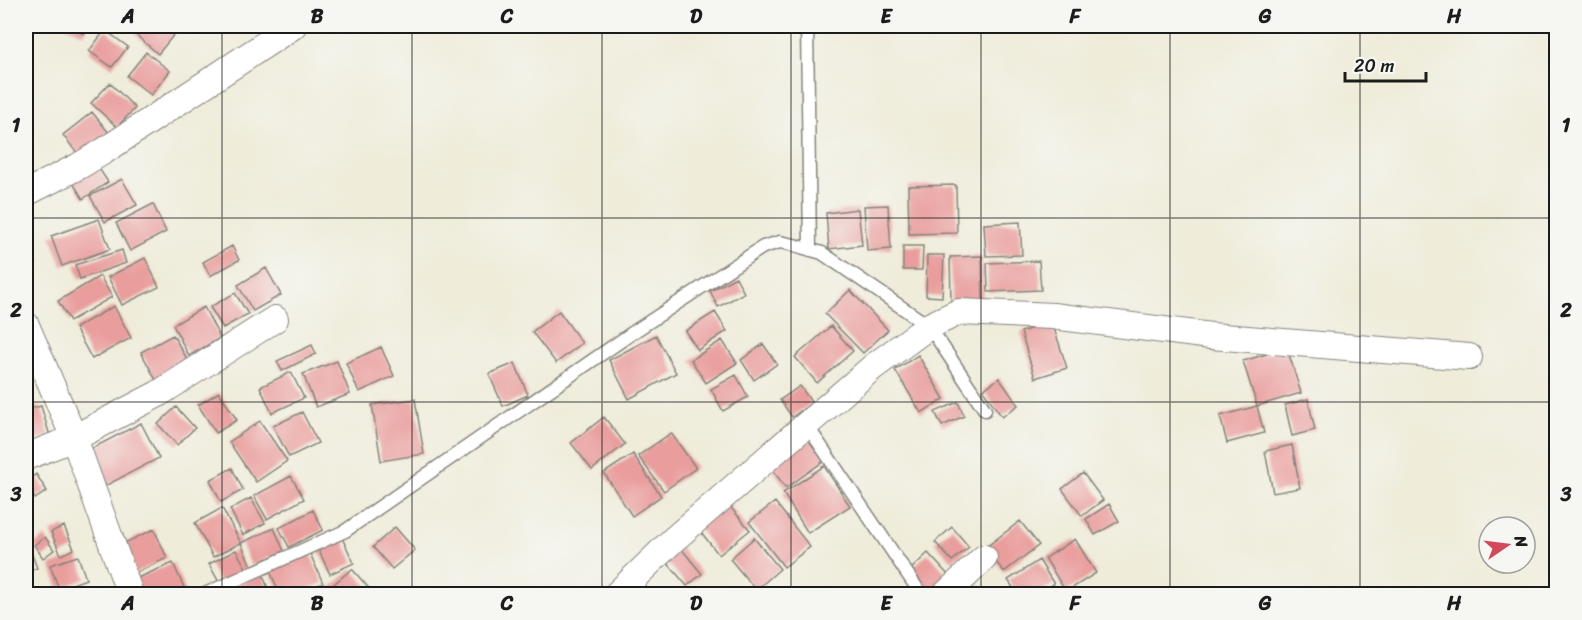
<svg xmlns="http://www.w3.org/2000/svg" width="1582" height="620" font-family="Sriracha,sans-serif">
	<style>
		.building { fill: #e99e9d }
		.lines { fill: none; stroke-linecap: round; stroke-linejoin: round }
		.lane-casing { stroke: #86847b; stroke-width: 15 }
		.street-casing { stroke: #86847b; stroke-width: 28 }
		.lane { stroke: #fff; stroke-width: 12 }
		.street { stroke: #fff; stroke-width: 26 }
		.grid { fill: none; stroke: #1c1c1c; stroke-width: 1.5; stroke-opacity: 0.55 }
		.neatline { fill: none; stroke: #1c1c1c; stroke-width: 2 }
		.grid-label { font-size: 20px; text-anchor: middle; font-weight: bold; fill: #1c1c1c }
	</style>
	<rect width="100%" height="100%" fill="#f6f6f2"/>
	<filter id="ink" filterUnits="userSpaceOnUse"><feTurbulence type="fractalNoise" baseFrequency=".0167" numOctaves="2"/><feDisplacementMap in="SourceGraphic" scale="12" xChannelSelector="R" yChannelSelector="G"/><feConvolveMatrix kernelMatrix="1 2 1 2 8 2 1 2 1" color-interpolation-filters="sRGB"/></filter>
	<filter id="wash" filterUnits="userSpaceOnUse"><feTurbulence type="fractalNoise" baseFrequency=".008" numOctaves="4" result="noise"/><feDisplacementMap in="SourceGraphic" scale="24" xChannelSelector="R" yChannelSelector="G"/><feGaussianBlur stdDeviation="1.35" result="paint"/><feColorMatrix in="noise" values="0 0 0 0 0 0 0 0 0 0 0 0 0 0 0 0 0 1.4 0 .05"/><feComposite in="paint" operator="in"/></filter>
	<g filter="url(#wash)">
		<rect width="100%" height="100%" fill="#efecda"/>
		<g id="blocks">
			<path class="building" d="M65,26H88L84,34Z
				M142,26H170L177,31L158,54L135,34Z
				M105,30L128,47L112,67L89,51Z
				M146,52L170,71L151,95L127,76Z
				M110,83L135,108L117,127L91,103Z
				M92,112L109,133L80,157L63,135Z
				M96,164L108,182L83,199L71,180Z
				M122,179L137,205L105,222L90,196Z
				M956,185L957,233L909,234L908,186Z
				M153,204L166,232L130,251L116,223Z
				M888,205L891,249L867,251L864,206Z
				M858,209L862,245L829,249L826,213Z
				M99,219L110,249L62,266L51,236Z
				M1020,222L1022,255L986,256L984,224Z
				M26,237L36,264L26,268Z
				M232,246L239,260L210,276L203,262Z
				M903,246H923L922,270H903Z
				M122,250L126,263L80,279L75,265Z
				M927,255H944L942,297L926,296Z
				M982,256L983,301L951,302L950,257Z
				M145,258L159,287L122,305L108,277Z
				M1039,261L1041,290L988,292L987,263Z
				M266,268L281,295L253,311L238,285Z
				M100,276L112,297L70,321L58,301Z
				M736,277L744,293L718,307L710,291Z
				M850,290L888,330L863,353L825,314Z
				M235,293L248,314L223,328L210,307Z
				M114,306L131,338L92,359L75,328Z
				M204,307L220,338L189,356L173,325Z
				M559,311L582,343L556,363L532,332Z
				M715,312L727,331L698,350L685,331Z
				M1052,322L1067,368L1035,378L1021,332Z
				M831,326L853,351L817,383L795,357Z
				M173,335L190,364L157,382L141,352Z
				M656,335L676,373L629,399L609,360Z
				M722,340L737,363L706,383L691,360Z
				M763,344L777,364L754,380L741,360Z
				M312,345L316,354L282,371L277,361Z
				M381,347L394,376L359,392L346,363Z
				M1287,348L1301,393L1257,406L1243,361Z
				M918,355L944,399L921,413L895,370Z
				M337,361L350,394L316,407L303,374Z
				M515,363L528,395L503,406L489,374Z
				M291,372L304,398L272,413L260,387Z
				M736,375L748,397L723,411L711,389Z
				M999,378L1018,405L1002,417L983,390Z
				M800,386L812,403L792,417L780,400Z
				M219,392L237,420L216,433L198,405Z
				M415,399L424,454L381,461L372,405Z
				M1308,399L1315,430L1292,436L1285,405Z
				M958,402L964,416L942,426L935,412Z
				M41,406L50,436L28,443L26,436V410Z
				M1257,406L1264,433L1227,443L1220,416Z
				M176,407L195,428L177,445L158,424Z
				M302,412L318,443L289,457L273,426Z
				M604,417L625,444L592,470L571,443Z
				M260,421L287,461L256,482L229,442Z
				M141,423L159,458L103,487L85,452Z
				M671,433L696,468L664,491L638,456Z
				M810,433L828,458L786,488L768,464Z
				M1292,445L1300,488L1273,493L1265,451Z
				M633,454L661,496L632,516L604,473Z
				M824,466L850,506L808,533L783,493Z
				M232,468L243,490L221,502L210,480Z
				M1083,473L1103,500L1082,516L1062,489Z
				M36,474L47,491L35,499L26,485V482Z
				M291,476L304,499L267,519L254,496Z
				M251,498L265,523L243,535L230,509Z
				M775,502L810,547L784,567L749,522Z
				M727,503L750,530L719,555L697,527Z
				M1109,504L1119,521L1095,535L1086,519Z
				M222,508L241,543L213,557L195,523Z
				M313,510L323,530L289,547L279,528Z
				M1020,521L1039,545L1004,572L985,548Z
				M64,526L74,549L61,555L51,532Z
				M395,527L415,550L392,569L373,547Z
				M952,527L969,547L952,561L935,542Z
				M274,528L284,551L251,566L241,543Z
				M154,529L167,558L134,574L120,545Z
				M45,537L54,550L43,558L34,545Z
				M26,538L37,568L26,572Z
				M342,538L354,563L330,574L318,549Z
				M754,538L780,569L756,590L730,559Z
				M1075,539L1096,573L1066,592L1045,558Z
				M680,547L702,574L687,586L665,560Z
				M236,550L247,570L220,584L209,564Z
				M309,551L323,583L296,594H280L269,569Z
				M928,553L950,577L931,594L909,571Z
				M78,556L86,579L59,589L50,565Z
				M1039,560L1054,584L1037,594H1017L1008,580Z
				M173,563L187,594H142L135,579Z
				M352,569L374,594H333L328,589Z
				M263,575L270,594H243L239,583Z"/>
		</g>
	</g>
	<g filter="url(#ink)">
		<use href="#blocks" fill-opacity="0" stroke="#86847b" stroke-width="1.5"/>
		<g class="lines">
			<g class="lane-casing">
				<path id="lane" d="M807,26L810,250
					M806,424L921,594
					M205,594L345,531L635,331L763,247L780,242L794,245L822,253L929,326L985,410"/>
			</g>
			<g class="street-casing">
				<path id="street" d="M26,193L79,166L104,151L293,26
					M26,325L74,438L130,594
					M26,457L74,438L158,394L275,319
					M617,594L673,540L873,367L929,326L959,312L1053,316L1211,336L1469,357
					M946,594L984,558"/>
			</g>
			<use href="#lane" class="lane"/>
			<use href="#street" class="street"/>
		</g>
	</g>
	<path class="grid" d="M222,26V594M412,26V594M602,26V594M791,26V594M981,26V594M1170,26V594M1360,26V594M26,218H1556M26,402H1556"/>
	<rect width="1582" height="620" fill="none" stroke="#f6f6f2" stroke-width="66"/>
	<g transform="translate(1507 545) rotate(76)"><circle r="28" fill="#f6f6f2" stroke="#9f9f9c" stroke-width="1.5"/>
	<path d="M0-4.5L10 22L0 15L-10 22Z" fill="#d1495b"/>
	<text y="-9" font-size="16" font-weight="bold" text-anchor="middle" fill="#1c1c1c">N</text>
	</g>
	<path d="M1345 72v9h81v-9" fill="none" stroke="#1c1c1c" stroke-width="3"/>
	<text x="1354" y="72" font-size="18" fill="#1c1c1c" stroke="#f6f6f2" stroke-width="4.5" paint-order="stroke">20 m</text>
	<rect x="33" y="33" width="1516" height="554" class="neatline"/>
	<g class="grid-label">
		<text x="128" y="23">A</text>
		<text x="317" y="23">B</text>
		<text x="507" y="23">C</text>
		<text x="696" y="23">D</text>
		<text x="886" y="23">E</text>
		<text x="1075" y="23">F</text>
		<text x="1265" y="23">G</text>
		<text x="1454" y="23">H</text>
		<text x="16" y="132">1</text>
		<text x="1566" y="132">1</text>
		<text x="16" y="317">2</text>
		<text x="1566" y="317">2</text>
		<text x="16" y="501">3</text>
		<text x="1566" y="501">3</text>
		<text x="128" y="610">A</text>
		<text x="317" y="610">B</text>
		<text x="507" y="610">C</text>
		<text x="696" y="610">D</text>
		<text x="886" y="610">E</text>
		<text x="1075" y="610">F</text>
		<text x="1265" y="610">G</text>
		<text x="1454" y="610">H</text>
	</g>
</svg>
